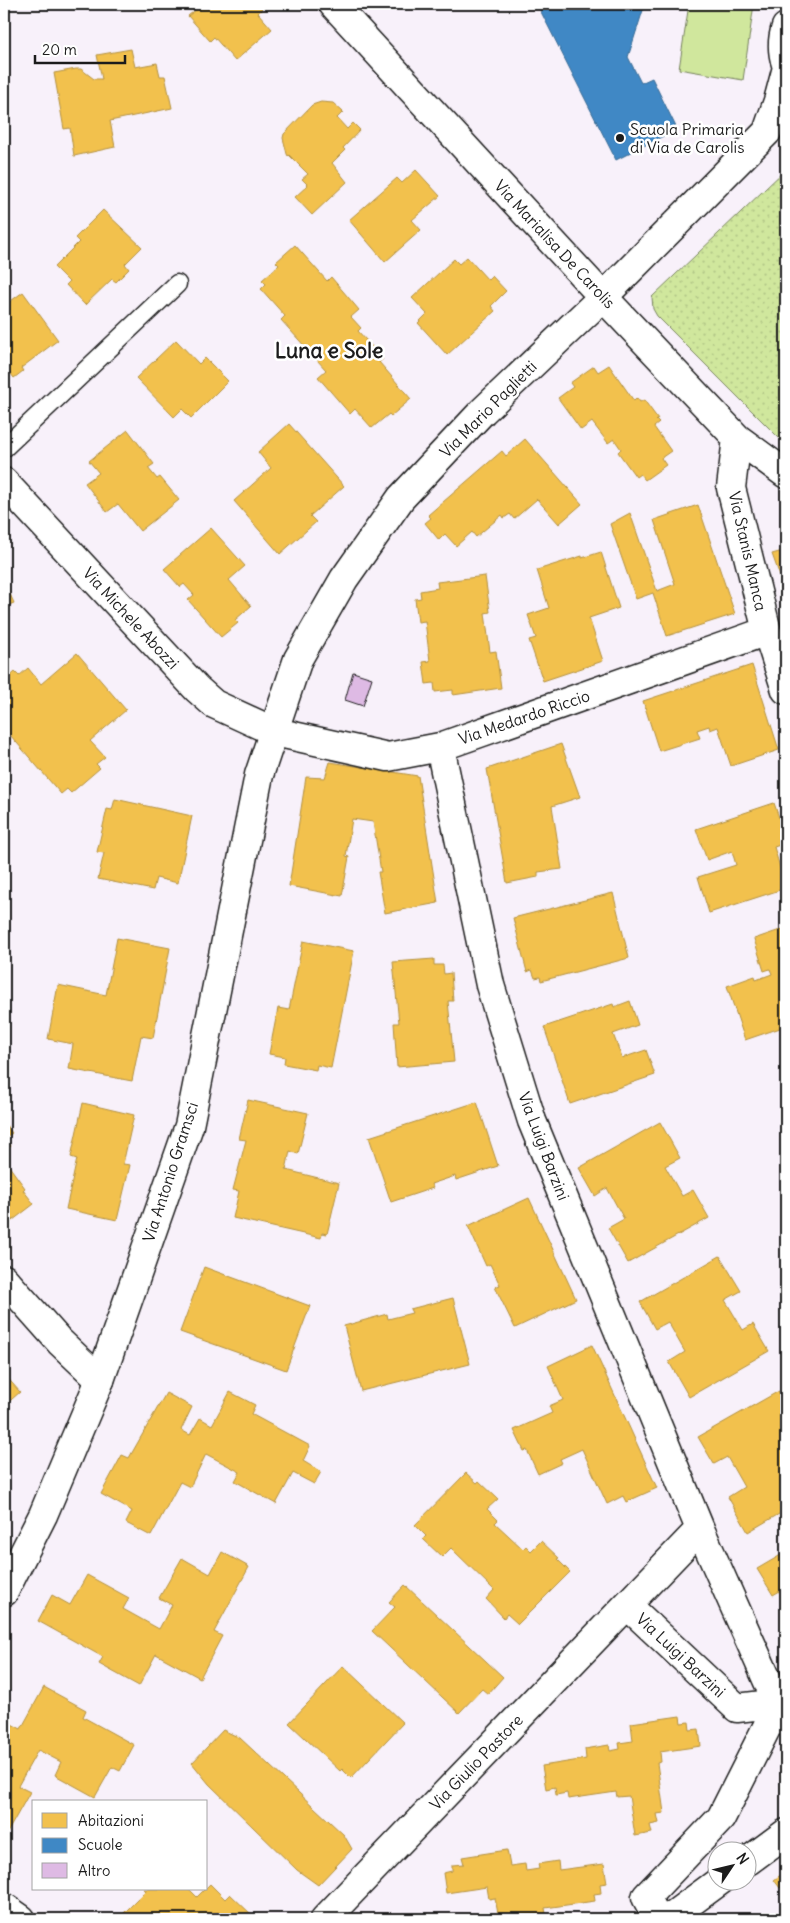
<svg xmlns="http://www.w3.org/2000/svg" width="790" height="1923" font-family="Delius,sans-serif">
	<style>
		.grass { fill: url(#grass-dots); stroke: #76825c }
		.pitch { fill: #d0e79d; stroke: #76825c }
		.homes { fill: #f2c14e; stroke: #b2903f }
		.schools { fill: #3f88c5; stroke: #346892 }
		.building { fill: #debae4; stroke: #1c1c1c }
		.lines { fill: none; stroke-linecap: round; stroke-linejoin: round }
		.lane-casing { stroke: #1c1c1c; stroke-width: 21 }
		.street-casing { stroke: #1c1c1c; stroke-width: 31 }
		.secondary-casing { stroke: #1c1c1c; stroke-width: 31 }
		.lane { stroke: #fff; stroke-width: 18 }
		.street { stroke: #fff; stroke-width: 28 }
		.secondary { stroke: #fff; stroke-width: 28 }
		.poi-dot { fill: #1c1c1c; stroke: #fff; stroke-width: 2 }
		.labels { text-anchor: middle; stroke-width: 5; stroke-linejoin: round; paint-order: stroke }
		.poi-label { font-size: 16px; fill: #1c1c1c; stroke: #fff; text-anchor: start }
		.street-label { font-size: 16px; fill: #1c1c1c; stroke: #fff }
		.district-label { font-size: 21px; font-weight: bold; fill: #1c1c1c; stroke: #fff }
	</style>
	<defs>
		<pattern id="grass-dots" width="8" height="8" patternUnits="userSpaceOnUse" patternTransform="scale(1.25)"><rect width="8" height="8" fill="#d0e79d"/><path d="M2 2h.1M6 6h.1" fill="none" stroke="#b2c687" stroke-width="1.8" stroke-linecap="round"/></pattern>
	</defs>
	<rect width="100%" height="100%" fill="#f8f1fa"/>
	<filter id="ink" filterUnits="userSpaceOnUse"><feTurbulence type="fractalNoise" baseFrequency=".02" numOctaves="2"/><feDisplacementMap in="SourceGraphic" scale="10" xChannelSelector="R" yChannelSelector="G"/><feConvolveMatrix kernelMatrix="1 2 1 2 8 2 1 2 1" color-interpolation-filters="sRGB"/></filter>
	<g filter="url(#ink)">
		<path class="grass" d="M786,169V445L657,316L653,309L652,297Z"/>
		<path class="pitch" d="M689,4H754L743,80L679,69Z"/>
		<path class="homes" d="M203,4H258L262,9L258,13L272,29L235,61L214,37L210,41L188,16Z
			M131,49L135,67L157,63L160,76H165L172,108L110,121L115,147L74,156L70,128L64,129L54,73L76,69H81L94,79H102L97,55Z
			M321,102L333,103L343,112L337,118L347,129L353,123L360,130L343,148L345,150L332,163L347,182L312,215L295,197L308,185L302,179L308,174L289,155L288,156L287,154L283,138L284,134L312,105Z
			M416,170L440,196L412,220L421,230L385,262L349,220L397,178L402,183Z
			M103,210L142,247L125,264L129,269L116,282L112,279L85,305L66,285L69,282L54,267L79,242L75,238Z
			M295,245L327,281L331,277L359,310L351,317L361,328L358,331L383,359L379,362L411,399L391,416L389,414L372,428L355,409L350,414L318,377L326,370L281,320L285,316L261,289L266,284L262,280L279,265L276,262Z
			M467,257L488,280L492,276L506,291L491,306L495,311L447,355L418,323L427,314L412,298L454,259L459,264Z
			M23,292L58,340L21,368L23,371L14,378L8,370L4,373V306Z
			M176,340L199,364L205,358L228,381L191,418L182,409L174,417L136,378Z
			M609,365L634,401L637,398L640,402L644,400L658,419L656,420L659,423L654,427L671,451L661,458L666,465L645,480L640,474L636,477L618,452L621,449L614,439L608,443L592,422L581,430L558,398L573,387L570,383L594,366L598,372Z
			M289,424L344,486L310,516L316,522L280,554L234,501L271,468L258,452Z
			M128,430L154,464L148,468L157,479L160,477L179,500L140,531L118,504L107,512L85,483L99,473L89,461Z
			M525,439L582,504L559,524L537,499L514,519L510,514L504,518L502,515L476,537L472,532L456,546L445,534L439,540L425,523L431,518L428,515L502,451L506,456Z
			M698,505L735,614L667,636L653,593L636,599L610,524L630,513L657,591L675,584L654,520Z
			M211,528L245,566L229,580L251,606L235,620L238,623L221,637L188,600L194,595L184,584L180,587L164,569Z
			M786,550V577L781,579L772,554Z
			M601,552L619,608L589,618L603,661L543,681L529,640L536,638L528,615L549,608L537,570L582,556V558Z
			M485,576L490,612L485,613L490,652L496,651L501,688L453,695V690L435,692L434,683L426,684L423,662L430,661L425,621L418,622L415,599L421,598L420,591L438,588L437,582Z
			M4,581L14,603L4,607Z
			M77,653L126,710L90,741L105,757L96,764L100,768L71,793L67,789L61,794L4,728V682L15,672L19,676L28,668L41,684Z
			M752,665L779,750L731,766L718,727L710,730L709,726L697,730L700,738L659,751L643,701Z
			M561,744L580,797L552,806L562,869L538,872V877L507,883L487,769Z
			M330,762L418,776L438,903L385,913L378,872H381L373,822L352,819L346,856L349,857L342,896L289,886L306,777L325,778Z
			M115,799L192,816L178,883L156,878L153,890L98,879L104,853L97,852L107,809L112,810Z
			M774,803L786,838V843L774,847L786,888L709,913L698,877L736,865L732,851L707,860L696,829Z
			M613,893L629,958L541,981L540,977L535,978L532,970L527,972L513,918Z
			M786,928V1026L745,1040L727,986L755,976L756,980L772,974L770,969L764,971L754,939Z
			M117,938L170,948L153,1038L141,1036L132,1081L69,1069L73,1044L48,1039L58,985L106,995Z
			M303,941L354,951L331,1068L317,1065L316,1070L284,1064L285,1057L269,1054L278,1008L289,1010Z
			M434,959V965H443L444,974L451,973L453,1001H448L454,1062L397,1067L394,1023H399L393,962Z
			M630,1001L638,1025L613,1034L622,1058L646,1050L655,1075L570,1104L544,1027L613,1004L614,1007Z
			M248,1100L308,1113L298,1154L290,1151L286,1170L339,1183L327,1234L322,1233L321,1238L233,1218L239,1191L233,1190L246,1140L239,1139Z
			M477,1102L498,1166L456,1180L455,1176L431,1184L433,1188L391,1202L369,1137Z
			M83,1103L134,1115L123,1164L130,1165L117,1220L66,1209L77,1159L71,1157Z
			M660,1122L680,1158L665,1166L682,1196L693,1190L709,1218L628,1263L608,1228L624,1219L607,1188L595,1196L579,1168Z
			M4,1123L12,1133L5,1139L11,1146L4,1151Z
			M9,1166L25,1188L23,1190L34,1204L4,1227V1171Z
			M529,1198L576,1299L515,1328L495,1287L500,1285L490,1264L486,1266L468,1226Z
			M720,1256L741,1291L725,1300L743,1330L753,1324L769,1351L689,1397L669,1362L685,1352L668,1322L655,1329L640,1302Z
			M204,1267L310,1306L286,1370L180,1332Z
			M453,1298L470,1364L361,1391L344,1326L387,1314L388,1319L412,1313L410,1309Z
			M592,1345L657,1488L626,1502L623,1496L607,1504L582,1449L560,1459L562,1463L538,1474L527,1450L524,1451L514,1430L552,1413L549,1406L563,1400L548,1366Z
			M4,1374L20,1392L4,1406Z
			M779,1391L786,1404V1434L784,1435L786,1438V1510L748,1532L728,1497L744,1487L727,1457L714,1464L698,1437Z
			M230,1392L255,1405L251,1414L310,1446L303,1461L321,1472L314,1484L293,1473L276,1504L235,1481L240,1472L206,1454L190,1487L180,1482L151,1536L126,1523L132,1511L101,1494L122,1455L129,1458L166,1393L192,1407L181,1430L190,1435L200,1418L212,1425Z
			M466,1473L477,1483L479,1481L498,1499L487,1509L498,1520L495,1523L523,1549L526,1546L531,1551L541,1541L559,1558L557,1559L570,1572L518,1624L507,1614L504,1618L486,1599L494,1590L451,1548L442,1557L423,1539L426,1536L415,1525Z
			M222,1552L249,1567L214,1632L222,1636L200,1678L156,1654L139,1686L99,1664L103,1657L38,1621L52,1595L70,1605L87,1575L129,1598L123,1609L159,1629L172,1605L159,1598L182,1558L210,1574Z
			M786,1552V1590L785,1588L773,1595L757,1569Z
			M405,1585L503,1677L488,1694L482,1689L459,1713L372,1631L395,1607L389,1602Z
			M343,1666L403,1723L351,1778L342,1769L340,1771L289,1723Z
			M44,1687L86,1710L83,1717L134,1745L120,1771L112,1767L95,1797L55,1775L61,1762L38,1750L18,1786L30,1792L7,1833L4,1831V1720L21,1729Z
			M680,1716L681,1723L689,1722L690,1730L699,1729L701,1746L660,1752L661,1762L657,1763L664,1813L657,1814L659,1823L650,1825L652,1833L635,1836L629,1796L617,1797L616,1792L568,1799L567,1793L556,1795L555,1787L546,1789L542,1766L586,1759L585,1749L609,1745L610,1751L620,1749L619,1743L633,1741L631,1723Z
			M223,1730L240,1738L344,1835L352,1849L318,1885L297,1870L209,1784L192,1763Z
			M507,1850L510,1866L525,1864L526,1871L539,1869L538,1864L558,1861L559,1870L604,1864L607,1883L600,1884L601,1893L594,1894L595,1901L545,1908L546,1914L536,1915L537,1919H499L495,1898L489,1899L487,1887L446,1893L443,1873L452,1871V1865L464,1864L462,1857Z
			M786,1871V1889L784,1885L780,1888L774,1880Z
			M210,1884L225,1899L230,1894L254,1917L251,1919H118L146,1891L144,1889H189L197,1897Z"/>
		<path class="schools" d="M537,4H645L628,57L641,83L652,78L677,129L616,160Z"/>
		<path class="building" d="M353,672L372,678L363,706L345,700Z"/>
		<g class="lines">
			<g class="lane-casing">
				<path id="lane" d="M4,448L177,284"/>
			</g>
			<g class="street-casing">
				<path id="street" d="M333,4L603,297L737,438L786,474
					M737,438L731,488L767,631L786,690
					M4,482L197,689L214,704L275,732L388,757L440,747L767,631
					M440,747L490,985L532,1121L700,1529L786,1722
					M4,1279L60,1342L100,1380
					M627,1605L737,1708L779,1703L786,1699
					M748,1861L786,1833
					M4,1907L21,1919
					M325,1919L700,1529
					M658,1919L646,1897L721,1818L779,1703
					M668,1919L721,1880"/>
			</g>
			<g class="secondary-casing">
				<path id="secondary" d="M786,27C782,39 782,52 786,64
					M4,1592L43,1515L100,1380L189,1126L259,775L298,659L344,579L401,498L483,411L603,297L767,132L778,101L786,71"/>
			</g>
			<use href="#lane" class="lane"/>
			<use href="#street" class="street"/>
			<use href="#secondary" class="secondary"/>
		</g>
	</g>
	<circle class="poi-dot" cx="620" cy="138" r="5"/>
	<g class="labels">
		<g class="poi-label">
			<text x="630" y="135">Scuola Primaria<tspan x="630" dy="18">di Via de Carolis</tspan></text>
		</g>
		<g class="street-label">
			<text transform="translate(555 244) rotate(47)" y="6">Via Marialisa De Carolis</text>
			<text transform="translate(488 409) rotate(-45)" y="6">Via Mario Paglietti</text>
			<text transform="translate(748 551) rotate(77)" y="6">Via Stanis Manca</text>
			<text transform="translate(131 618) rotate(47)" y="6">Via Michele Abozzi</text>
			<text transform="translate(524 717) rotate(-19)" y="6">Via Medardo Riccio</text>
			<text transform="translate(544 1146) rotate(69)" y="6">Via Luigi Barzini</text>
			<text transform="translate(170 1172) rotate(-72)" y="6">Via Antonio Gramsci</text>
			<text transform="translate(681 1655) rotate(43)" y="6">Via Luigi Barzini</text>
			<text transform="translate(476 1762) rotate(-46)" y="6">Via Giulio Pastore</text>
		</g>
		<g class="district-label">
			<text x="329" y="358">Luna e Sole</text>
		</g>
	</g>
	<rect width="790" height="1923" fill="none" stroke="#fff" stroke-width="20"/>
	<rect x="10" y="10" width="770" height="1903" fill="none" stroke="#1c1c1c" stroke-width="2" filter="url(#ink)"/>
	<rect x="32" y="1800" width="175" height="90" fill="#ffffff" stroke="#a4a4a4"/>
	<rect x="42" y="1813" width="25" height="15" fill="#f2c14e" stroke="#a4a4a4"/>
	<text x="78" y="1826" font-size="15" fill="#1c1c1c">Abitazioni</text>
	<rect x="42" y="1838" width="25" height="15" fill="#3f88c5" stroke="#a4a4a4"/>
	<text x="78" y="1850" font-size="15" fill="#1c1c1c">Scuole</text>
	<rect x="42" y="1863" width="25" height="15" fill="#debae4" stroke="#a4a4a4"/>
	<text x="78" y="1876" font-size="15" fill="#1c1c1c">Altro</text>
	<g transform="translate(732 1866) rotate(55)"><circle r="24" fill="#ffffff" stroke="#a4a4a4"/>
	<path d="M0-4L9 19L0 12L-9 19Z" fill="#1c1c1c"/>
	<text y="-8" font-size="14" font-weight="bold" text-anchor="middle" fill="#1c1c1c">N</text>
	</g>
	<path d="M35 55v8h90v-8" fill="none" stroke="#1c1c1c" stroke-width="2.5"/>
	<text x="42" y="55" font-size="15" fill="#1c1c1c" stroke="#ffffff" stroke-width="4" paint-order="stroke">20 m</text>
</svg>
